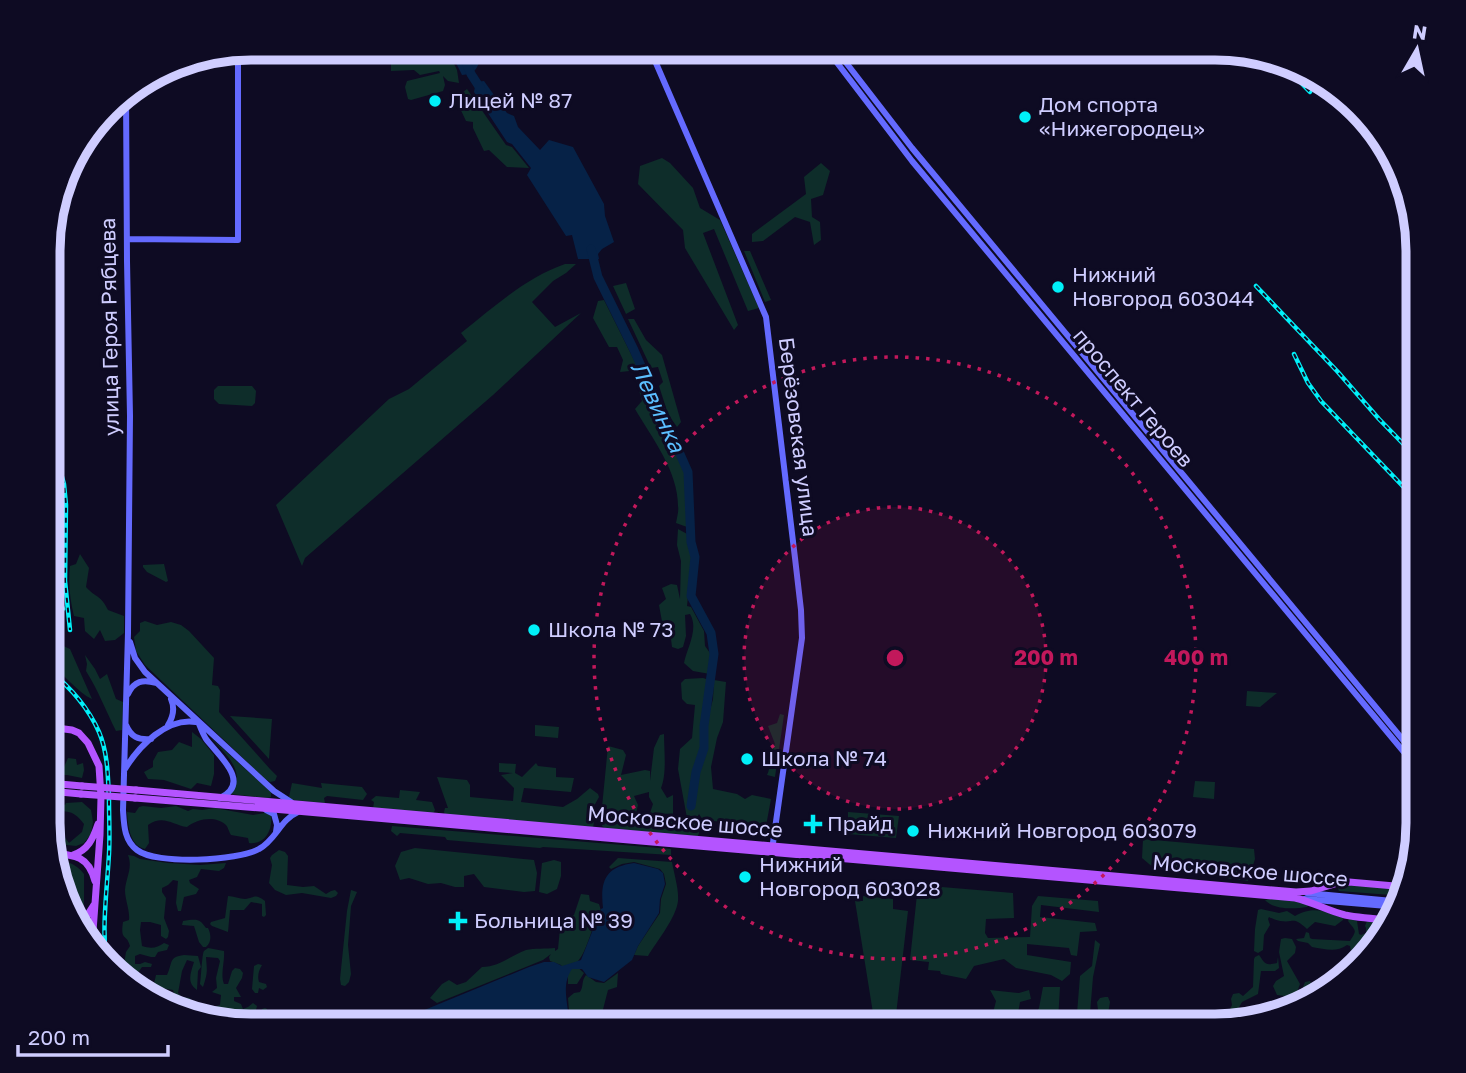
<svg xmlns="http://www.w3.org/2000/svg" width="1466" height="1073" font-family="'Golos Text',sans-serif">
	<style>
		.green { fill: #0e2d2a }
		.water { fill: #062247 }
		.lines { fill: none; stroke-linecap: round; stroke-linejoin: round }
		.river { stroke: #062247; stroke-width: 9 }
		.secondary { stroke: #646aff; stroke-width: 6 }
		.primary { stroke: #b454ff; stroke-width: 7 }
		.rail-casing { stroke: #00f0f8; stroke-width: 4.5 }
		.rail { stroke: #0e0b23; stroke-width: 2; stroke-dasharray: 5; stroke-linecap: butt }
		.primary-bridge { stroke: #b454ff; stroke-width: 7 }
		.ring { fill: none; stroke: #c2185b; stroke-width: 3.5; stroke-dasharray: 3.5 7 }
		.poi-dot { fill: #00f0f8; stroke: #0e0b23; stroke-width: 2.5 }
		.labels { text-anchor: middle; stroke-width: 6; stroke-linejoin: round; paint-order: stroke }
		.poi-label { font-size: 21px; fill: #cfcdff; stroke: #0e0b23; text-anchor: start }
		.street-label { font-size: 21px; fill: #cfcdff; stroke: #0e0b23 }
		.water-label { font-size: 23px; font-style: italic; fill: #5bbeff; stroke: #0e0b23 }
		.rim { fill: none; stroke: #cfcdff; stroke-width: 9 }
		.centre { fill: #c2185b; stroke: #0e0b23; stroke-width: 3.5 }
		.ring-label { font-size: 21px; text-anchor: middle; font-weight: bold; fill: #c2185b; stroke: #0e0b23; stroke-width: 6; stroke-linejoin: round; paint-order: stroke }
	</style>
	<rect width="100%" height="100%" fill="#0e0b23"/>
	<path class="green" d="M391,47H446L457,70L459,83L448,81L443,76L445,85L443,91L411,100L408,99L405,87L407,81L440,73L439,71L420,75L414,70L391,71Z
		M467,89L506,145L512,147L529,168L507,167L489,150L484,151L473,128V122L466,121L457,102L458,96Z
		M662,158L670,163L693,188L700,208L720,220L759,308L748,311L714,229L703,233L738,325L734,330L685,248L683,230L638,184L640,166Z
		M821,163L830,171L823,195L811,199L812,217L820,222L821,240L814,245L810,222L795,217L763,241L752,242V234L806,194L804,177Z
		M744,251H750L771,300L765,302Z
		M565,264H576L566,273L553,281L532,302L555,327L581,313L493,395L305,558L302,566L276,505L389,399L409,389L467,341L461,333C494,307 525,278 565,264Z
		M626,283L635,309L626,314L613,286Z
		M604,300L639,370L620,372L623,360L617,347H609L593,318L598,301Z
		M628,319H634L646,340L662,355L681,422L677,427L668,414L659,386L663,382L658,367L651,368Z
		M641,373L686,472L687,527L676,523C677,517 679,511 678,506C678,471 652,438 635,409L642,401L635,376Z
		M218,386H252L256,391L255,403L252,406L219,404L214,399V390Z
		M65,515L63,540L49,539V516Z
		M678,529L689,535L692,558L687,606L691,607L704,631L705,646L710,653L712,663L710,674L693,671L684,663C687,648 699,629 690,614L685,615L686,636L683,647L678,649L672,647L670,631L663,627L659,605L666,599L662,588L671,584L677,585L680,599L681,561L677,545Z
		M49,547L61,548L62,590L49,577Z
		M80,554L89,568L86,587C96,598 101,595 108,610L124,616V633L115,640L105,641L100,630L94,639L85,631L84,618L74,616C70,600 68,583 70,566L76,564Z
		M164,564L168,581L166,582L147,572L143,567V565Z
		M145,621L157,625L171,622L181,625L189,631L214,658L212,685L218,686L220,690L219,712L270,769L277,776L275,781L270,782L264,778L145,665L136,651L134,637L140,631V623Z
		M49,633L59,644L70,649L92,699C78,693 63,673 49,663Z
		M85,655L95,669L100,679L107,674L116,699L123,702L122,730L116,731C106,711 98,690 86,671L87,664Z
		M703,678L709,680L702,729V748L694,772L690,801L693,803L698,772L706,748V726L713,699L714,680L726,682L723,722L717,738L711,767L713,789L737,794L745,799L752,795L771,799L766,826L703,820L699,814L696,819L687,818L678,769L680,749L692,738L695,705L687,704L682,699L681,683L685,679Z
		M1247,691L1277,693L1260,707L1246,706Z
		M780,714L784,715L775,777L767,775C772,765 768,752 775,744L768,726L777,723Z
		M230,716L272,719L269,759Z
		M535,725L559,727L558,738L535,736Z
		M192,732L201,739L214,755V774L211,786L197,783L191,789L164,780L148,779L144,772L153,767V761L158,752L172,750L179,742L192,747Z
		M664,734C664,750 667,774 661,788L667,798L673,795V814L650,813L653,804L649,797V792L634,796L638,805L636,813C625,819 613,811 602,807L608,746L623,750L626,755L621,775L645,770L650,771V781L654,748L660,735Z
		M211,738L271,792V797L268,798L231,794C247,771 226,755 211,738Z
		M68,758L76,759L77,765L83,763L84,770L82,778L67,775H49V761L50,760L53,765L64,767Z
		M499,763L516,764L515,773L522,777L536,763L538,766L556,768V777L574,778L571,792L524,788L521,802L563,807L577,799L590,788L598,794L599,797L594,806L593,822H594L593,828L445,815L444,812L445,808H448L437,777L467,780L470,785V797L513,801L514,788L501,775L513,773L499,772Z
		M1195,781L1215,782L1214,799L1193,797Z
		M292,783L322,788L321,783L362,787L367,794L363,800L327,796L324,798L325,803L292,800L289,797Z
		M400,790L420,792L416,800L432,802L435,810L433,814L373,809L374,802L371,800L376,796L399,798Z
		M57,801L65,805L66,803L82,802L91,810L93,822L91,834L84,843L76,846L67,845L57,850L49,847V833L56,837L63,835L69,843L82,832L84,824C71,806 65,815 49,807V802Z
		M143,806L161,808L176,806L188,811L193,809L202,810L215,808L253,815L265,813L271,815C273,830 265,845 249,843L248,838L231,835C229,832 228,827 226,825C215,815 197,819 187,827C173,825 163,814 148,825L149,843L145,849C130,846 128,826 127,812L135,813L139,807Z
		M848,812L899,816L896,838L848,834Z
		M603,816L692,823L698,824L699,833L698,836L606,829L602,826Z
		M392,826L671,849V855L543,847L540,848L447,840L445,837L400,833L397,836L391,831Z
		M1143,839L1254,849L1255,859L1248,881L1155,869L1142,858Z
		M415,848L534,860L537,873L535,891L524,892L484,887L474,874L464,876V887H455L441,883L428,884L409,878L400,880L395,866L401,852Z
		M279,850L285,852L288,856L287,885L303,887L314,886L326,894L331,891L335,890L338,893L336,896L331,898L302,893L286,895L275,890L269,883L272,865L270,858L272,855Z
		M128,855L134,856L140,859L168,863L200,865L226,863L224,868L219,871L201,869L197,877L189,880L190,883L199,889L196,894L184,897L181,911H178L176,903L178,881L173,880L168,885L162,888V892L166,898L164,918L169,931L168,937L166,939L161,936V925L150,922H141L140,930L142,946C151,949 157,948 164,943L169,945L167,950L158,952L155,957H151L140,954L135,956V964H140L145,962L152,964L151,967H142L135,977L136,980L144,979L148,983L149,996L126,984L122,976L126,952L130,946C127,933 120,942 123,922L129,920C130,910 125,900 125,890C126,877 133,868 128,855Z
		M52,858C64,860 76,863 84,874V908L80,915H71Z
		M618,858L672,862C674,874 679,889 678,901C676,918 657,941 648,956L634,955L638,946L660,913L661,899L666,884L664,874L660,869L634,862L622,864L611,869L609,867Z
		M554,860L561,862V876L557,889L547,894L539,892L542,863Z
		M918,885L1013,893L1014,918L986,919L985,933L988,938L1030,937L1032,906L1038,896L1098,901L1099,912L1041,905L1040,917L1095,923L1097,931L1080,932L1077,956L1071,955L1069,948L1027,944V955L1071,962L1070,974L1062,981L1051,975L1016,968L1004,959L974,966L966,979L941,974L940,971L928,970L929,962L910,960Z
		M1356,885L1406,889L1404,896L1339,891L1338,889V886Z
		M351,890L357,892L351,906L348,945L351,974L349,982L345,986L341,985L340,979L347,911Z
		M581,894L589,895L590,901L599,904L601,911C590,928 589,950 575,965L584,973L577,984H568V978L561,965L550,961L549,957L551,954L543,960L437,1003L430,998L442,984L449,980L457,985L466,982L482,967C499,967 510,956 526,950C534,948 546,949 555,948V951L558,949L561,917L574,915Z
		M228,896C233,896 240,899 245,899C255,898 254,893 265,901L266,915L264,917L262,916V904L251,902L244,910H230L228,932L212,926L210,924L211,922L225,918Z
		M863,896L893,899V909L908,911L896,1015L873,1013L855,901H863Z
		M1277,898L1309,904L1307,907C1294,909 1274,910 1265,900Z
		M1261,909L1279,913L1287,911L1295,916C1314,906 1324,911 1343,918V920L1335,926L1315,922L1307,929C1292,916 1296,923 1280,921C1279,921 1270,918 1269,917L1268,919L1270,925L1264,935L1263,950L1258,953L1254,951L1255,929L1258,910Z
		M1349,919L1357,921L1359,934L1361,935L1366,933V928L1365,926L1367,921L1390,923L1374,949L1361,940L1351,951L1350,946L1347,945C1336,953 1325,949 1312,947L1308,943L1298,941L1296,939L1304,938L1306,932L1309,933L1310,938L1312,939L1350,941C1358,929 1355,931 1348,921Z
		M189,920C199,919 200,920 206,928H208C211,934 212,942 206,947H203L199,942L194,926L182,925L183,921Z
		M1285,938L1292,939L1296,947L1295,953L1287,961L1300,984L1296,995L1297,1004L1301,1003L1303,987L1305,982L1310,981L1311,983L1308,1003L1289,1009V1005L1286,1003L1285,996L1277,995L1273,986L1276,981L1284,976L1279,952L1281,939Z
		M1095,940L1100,944L1093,977L1089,1026H1076L1080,976L1092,966Z
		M208,948L224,951C225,962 220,974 224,984H228L232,971L235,968L240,969L243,973L242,978L236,988L241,997H234V1001L241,1004L243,1009L248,1007L253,1003L257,1006L256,1010C244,1014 231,1007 219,1010V1012L221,1015L238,1016L246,1023V1025H236L233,1022L216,1019L213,1021L191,1016V1010L196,1003L214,1007L220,1005L221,995L212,992L217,988L216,978L220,961L218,958L206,957C207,971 208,972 203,987L200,984C201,980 202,953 204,951C205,950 207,949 208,948Z
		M184,955L198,956L201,967L198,971L197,990C186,983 191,972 194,962L187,960L182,971L178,993L182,997L190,998L191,1001C178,1011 176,999 173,990L162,988L157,990L158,1001L151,997L156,975H167C173,963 168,957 184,955Z
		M1259,955C1265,963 1264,966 1277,963L1278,957L1279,968L1275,971H1261L1258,994L1242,1002L1238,1009L1239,1011L1244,1012L1251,1008L1261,1015L1244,1019L1233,1014L1222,1013V1011L1230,1009L1232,1005L1231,999L1233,994L1239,993L1243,996L1253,987L1254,959L1255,957Z
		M258,964L262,965C259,970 257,976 259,982L266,984L267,987L263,990L259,988L258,993H255L252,989L254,966Z
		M618,973L617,987L608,990L599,1025H561L562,1020L569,1011L568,998L574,993L580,992C584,986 581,981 586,975L596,982L604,983Z
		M1043,987H1060L1058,1021L1055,1026H1031L1033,1018L1039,1008Z
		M990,990L1019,993L1029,990L1031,999L1020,1002L1017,1019L992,1017L996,1001Z
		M1105,997H1108L1110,1002L1106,1026H1097L1098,1010L1097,1002L1100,998Z
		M265,1008L267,1009L269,1016C274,1018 279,1021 285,1021C294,1021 298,1020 306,1025H251V1019L259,1016L262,1009Z"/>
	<path class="water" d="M448,47H474L480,60C476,71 474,74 462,75Z
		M484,81L507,113L514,116L518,127L540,150L549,140L573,147L604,204L605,216L614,242L602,249L598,254L599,259H578L572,235L566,236L527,175L531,168L512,144L507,142L474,92L476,82Z
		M634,863L658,869L663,873L665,884L660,899L659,913L638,946L632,960L604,982L588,977L582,969H572C563,982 566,996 568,1011L561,1019V1025H388L529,967L544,962H554L562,966L581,960L601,909L603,908C600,881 605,867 634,863Z"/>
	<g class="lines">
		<path class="river" d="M459,47L471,74L482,91
			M591,249L598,277L634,350L688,472L691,542L695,557L691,596L711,633L714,654L704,726V748L696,772L691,806"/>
		<path class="secondary" d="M649,47L766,317L795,558L801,610L802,638L772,850
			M825,47L912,161L1418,769
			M834,47L912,148L1418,758
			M126,92L127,261L130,416L128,633L123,810C124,825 124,840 137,850C156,865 238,861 259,849C276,840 280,820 298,812
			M127,239L238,240V49
			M130,642L135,658L145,672L274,791L291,802
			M128,694C134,681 143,679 156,683
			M199,724C201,729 203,734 206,739C217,754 253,783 220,798
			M126,725C131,737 138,740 151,739
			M168,725C173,717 175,708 171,699
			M125,769C139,746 167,717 196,722
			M266,810L274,814L277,825L276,832
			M1307,893L1403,902
			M1304,899L1399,907"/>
		<path class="primary" d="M49,727L72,730L79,733L88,743L99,766L101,797L100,835L92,945
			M49,783L82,786
			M136,790L1296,892L1311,891L1338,883L1349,882L1406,887
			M49,791L81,794
			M135,798L273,809L1295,898C1313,902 1328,911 1345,915C1360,918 1376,919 1392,920
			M50,853C74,855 88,855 95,881
			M73,855C88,850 93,839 98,824
			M74,922L85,919L94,905"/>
		<g class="rail-casing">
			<path id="rail" d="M1278,59L1310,92
				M1256,286L1337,371L1379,419L1418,459
				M1294,354L1308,383L1321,401L1418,502
				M49,430L64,484L66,505L65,581L70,630
				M49,585L58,596L63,609
				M49,670C70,687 88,707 99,732C108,753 108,778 109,800C109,818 110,836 109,854C107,889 102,925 106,960"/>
		</g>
		<use href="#rail" class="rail"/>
		<path class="primary-bridge" d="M82,786L136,790
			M81,794L135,798"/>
	</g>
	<circle cx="895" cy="658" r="151" fill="#c2185b" fill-opacity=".12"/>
	<g class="ring">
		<circle cx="895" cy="658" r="151"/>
		<circle cx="895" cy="658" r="301"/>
	</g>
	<g class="poi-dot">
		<circle cx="435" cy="101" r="7"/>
		<circle cx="1025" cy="117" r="7"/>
		<circle cx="1058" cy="287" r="7"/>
		<circle cx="534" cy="630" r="7"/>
		<circle cx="747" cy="759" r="7"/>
		<path d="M809.5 813.5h7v7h7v7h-7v7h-7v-7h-7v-7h7z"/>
		<circle cx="913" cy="831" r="7"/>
		<circle cx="745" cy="877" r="7"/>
		<path d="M454.5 910.5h7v7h7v7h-7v7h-7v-7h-7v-7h7z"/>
	</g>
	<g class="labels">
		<g class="poi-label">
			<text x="449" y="108">Лицей № 87</text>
			<text x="1039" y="112">Дом спорта<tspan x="1039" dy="24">«Нижегородец»</tspan></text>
			<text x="1072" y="282">Нижний<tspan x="1072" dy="24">Новгород 603044</tspan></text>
			<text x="548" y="637">Школа № 73</text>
			<text x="761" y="766">Школа № 74</text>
			<text x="827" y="831">Прайд</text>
			<text x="927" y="838">Нижний Новгород 603079</text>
			<text x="759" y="872">Нижний<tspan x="759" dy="24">Новгород 603028</tspan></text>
			<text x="474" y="928">Больница № 39</text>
		</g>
		<g class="street-label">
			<text transform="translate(110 327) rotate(-91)" y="7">улица Героя Рябцева</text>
			<text transform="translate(1133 398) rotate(50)" y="7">проспект Героев</text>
			<text transform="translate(798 437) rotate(83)" y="7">Берёзовская улица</text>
			<text transform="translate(685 822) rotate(5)" y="7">Московское шоссе</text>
			<text transform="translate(1250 871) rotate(5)" y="7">Московское шоссе</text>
		</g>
		<g class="water-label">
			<text transform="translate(658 407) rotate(65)" y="8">Левинка</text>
		</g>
	</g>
	<path d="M0 0H1466V1073H0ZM251 60H1215A191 191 0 0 1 1406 251V823A191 191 0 0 1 1215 1014H251A191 191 0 0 1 60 823V251A191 191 0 0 1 251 60Z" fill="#0e0b23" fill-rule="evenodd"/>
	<path class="rim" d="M251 60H1215A191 191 0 0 1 1406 251V823A191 191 0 0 1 1215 1014H251A191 191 0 0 1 60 823V251A191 191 0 0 1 251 60Z"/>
	<circle cx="895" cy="658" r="10" class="centre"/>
	<g class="ring-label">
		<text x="1046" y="665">200 m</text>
		<text x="1196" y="665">400 m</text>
	</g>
	<g transform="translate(1417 49) rotate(9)" stroke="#0e0b23" stroke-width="5" paint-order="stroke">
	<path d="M0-5L12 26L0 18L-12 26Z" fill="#cfcdff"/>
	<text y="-10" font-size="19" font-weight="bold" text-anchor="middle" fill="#cfcdff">N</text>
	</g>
	<path d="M18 1045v10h150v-10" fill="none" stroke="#cfcdff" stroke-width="3.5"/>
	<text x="28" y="1045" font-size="21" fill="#cfcdff" stroke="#0e0b23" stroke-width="5" paint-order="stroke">200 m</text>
</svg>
